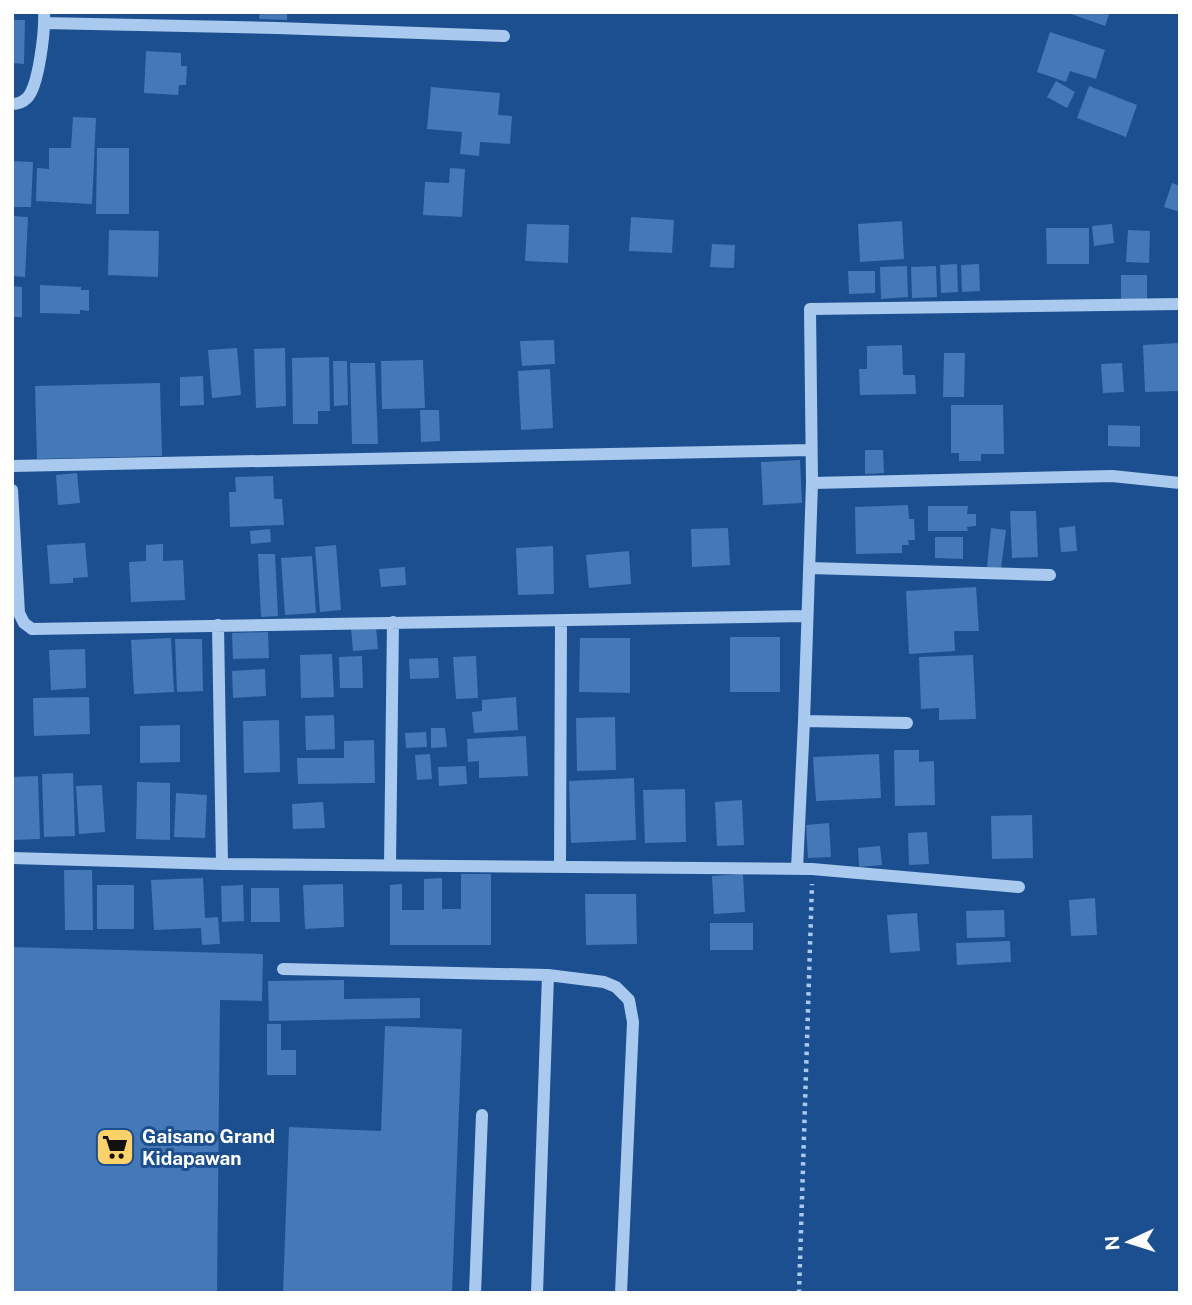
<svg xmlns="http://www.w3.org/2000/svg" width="1192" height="1305" font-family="'Public Sans',sans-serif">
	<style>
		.building { fill: #4478b7 }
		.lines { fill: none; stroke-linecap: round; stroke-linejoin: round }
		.path { stroke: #a9c9ee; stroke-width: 4.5; stroke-dasharray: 3.5 5; stroke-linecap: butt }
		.minor { stroke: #a9c9ee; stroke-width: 12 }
		.labels { text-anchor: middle; stroke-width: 6; stroke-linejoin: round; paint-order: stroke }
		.poi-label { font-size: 19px; font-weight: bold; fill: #fff; stroke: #1b4f8f; text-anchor: start }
	</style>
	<rect width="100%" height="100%" fill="#1b4f8f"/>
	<path class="building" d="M260,12H287V20L259,19Z
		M1066,12H1110L1105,26Z
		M12,20H25L24,64L12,63Z
		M1050,32L1105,50L1096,79L1070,71L1066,82L1037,72Z
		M146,51L181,53V66H187L186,85H179L178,95L144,93Z
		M1056,81L1075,92L1067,108L1047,97Z
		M1089,86L1137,105L1126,137L1077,118Z
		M431,87L500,93L498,115L512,116L510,144L480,142L479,156L460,154L462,132L427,129Z
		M73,117L96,118L92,204L36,201L37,168L49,169V148H71Z
		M97,148H129V214H96Z
		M12,161L33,162L31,207H12Z
		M450,168L465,169L462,217L423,215L425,182L449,183Z
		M1172,183L1180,186V212L1164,207Z
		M12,216L28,217L25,277L12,276Z
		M631,217L674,220L672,253L629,251Z
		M902,221L904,259L860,262L858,224Z
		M527,224L569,225L568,263L525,261Z
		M1112,224L1114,243L1094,246L1092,226Z
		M1046,228H1089V264H1047Z
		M109,230L159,231L158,277L108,275Z
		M1128,230L1150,231L1149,263L1126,262Z
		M712,244L735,245L734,268L710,267Z
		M957,264L958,292L941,293L940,265Z
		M979,264L980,291L962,292L961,265Z
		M907,266L908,297L881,299L880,267Z
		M936,266L937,297L912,298L911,267Z
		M848,271H875V293L849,294Z
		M1121,275H1147V299H1121Z
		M40,285L81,287V290H89V311L80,310V314L40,313Z
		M12,286L22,287V317H12Z
		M554,340L555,364L522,366L520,341Z
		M1180,343V391L1145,392L1143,345Z
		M902,345L903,375H915L916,394L860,395L859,369H867V346Z
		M237,348L241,395L212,398L208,350Z
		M285,348L286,406L256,408L254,349Z
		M944,353H965L964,397H943Z
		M329,357L330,411H318V424H293L292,358Z
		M423,360L425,408L382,409L381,361Z
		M333,361H347L348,405L334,406Z
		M350,363H375L378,444H352Z
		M1122,363L1124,392L1103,393L1101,364Z
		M550,369L553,428L521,430L518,371Z
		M203,376L204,405L180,406V377Z
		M160,383L162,456L37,459L35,386Z
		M951,405H1003L1004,454H981V461H959V453H951Z
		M420,410H439L440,441L421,442Z
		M1108,425L1140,426V447L1108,446Z
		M865,450H883L884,473L865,474Z
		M800,460L802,503L763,505L761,462Z
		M77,473L80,503L58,505L56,475Z
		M273,476L274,499H282L284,525L230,527L229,492H236L235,477Z
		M908,505L909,519H914L915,540H908L909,545H902V553L856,554L855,507Z
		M928,506H968L967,514H976V526L967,527L968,531H928Z
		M1010,511H1036L1038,557L1012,558Z
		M1075,526L1077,551L1061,552L1059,528Z
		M728,528L730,565L692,567L691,529Z
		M991,528L1006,530L1001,568L987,567Z
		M270,529L271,542L251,544L250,531Z
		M935,537H963V559L935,558Z
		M85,543L88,577L73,578V583L50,584L47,545Z
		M163,544V561L183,560L185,600L131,602L129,562L146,561V545Z
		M336,545L341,610L320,612L315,547Z
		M553,546L554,594L518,595L516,548Z
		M629,551L631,584L589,588L586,555Z
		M258,554H275L278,616L261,617Z
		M312,556L316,613L285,615L281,558Z
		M405,567L406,585L381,587L379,569Z
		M976,587L979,631H954L955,651L909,654L906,591Z
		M376,627L378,649L353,651L351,628Z
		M268,632L269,658L233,659L232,633Z
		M730,637H780V692H730Z
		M171,638L174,692L134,694L131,640Z
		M580,638H630V693L579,692Z
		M175,639H202L203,691L177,692Z
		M85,649L86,688L51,690L49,650Z
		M332,654L334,697L301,698L300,655Z
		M973,655L976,719L939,720V708L921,709L919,657Z
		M362,656L363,688H340L339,657Z
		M476,656L478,698L456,699L453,657Z
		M438,658L439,678L410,679L409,659Z
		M265,669L266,696L233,698L232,671Z
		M89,697L90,734L34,736L33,698Z
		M516,697L518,730L474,733L472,712L482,711V700Z
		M334,715L335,749L306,750L305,716Z
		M615,717L616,770L577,771L576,718Z
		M279,720L280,772L244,773L243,721Z
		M180,725V762L140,763V726Z
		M431,728H445L447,747L431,748Z
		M426,732L427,747L406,748L405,733Z
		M526,736L528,776L479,778V761L468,762L467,739Z
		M374,740L375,783L298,784L297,758H344V741Z
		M894,750H919V762L934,761L935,805L895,806Z
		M430,754L432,779L417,780L415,755Z
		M879,754L881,798L816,801L813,757Z
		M466,766L467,784L439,786L438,767Z
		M73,773L75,836L44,837L42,774Z
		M38,776L40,839L12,840V777Z
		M634,778L636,840L571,843L569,781Z
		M137,782L170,783V840L136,839Z
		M102,785L105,832L79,834L76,786Z
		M685,789L686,842L645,843L643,790Z
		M176,793L207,795L205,838L174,837Z
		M742,800L744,845L717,846L715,802Z
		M323,802L325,828L293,829L292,804Z
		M1032,815L1033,858L992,859L991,816Z
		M829,823L831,857L808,858L806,825Z
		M927,832L929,864L909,865L908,833Z
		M880,846L882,865L859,867L858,848Z
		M64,870H92L93,930H65Z
		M461,874H491V945H390V885L402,884V910H424V879L442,878V909H461Z
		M743,874L745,912L714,914L712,876Z
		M203,878L205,918L218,917L220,944L202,945L201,928L154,930L151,880Z
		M343,884L344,927L305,929L303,885Z
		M97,885H134V929H97Z
		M243,885L244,921L222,922L221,886Z
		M251,888H279L280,922H251Z
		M585,894H636L637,944L586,945Z
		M1095,898L1097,935L1071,936L1069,900Z
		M1004,910L1005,937L967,938L966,911Z
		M917,913L920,951L890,953L887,915Z
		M710,923H753V950H710Z
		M1010,941L1011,962L957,965L956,943Z
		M12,947L263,954L262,1001L220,1000L217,1293H12Z
		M344,980V999L420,998V1018L269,1021L268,981Z
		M267,1024H281V1050H296V1075H267Z
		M385,1026L462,1029L452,1293H283L289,1127L381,1131Z"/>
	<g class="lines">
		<path class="path" d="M799,1293L812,884"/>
		<path class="minor" d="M44,23L277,28L504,36
			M12,104C18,104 23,102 27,98C39,86 45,30 44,12
			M12,466L811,450
			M812,483L1112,476L1180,483
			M12,490L19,613L24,623L32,629L807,616
			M809,568L1050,575
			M218,625L222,864
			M907,723L804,721L812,483L810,309L1180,304
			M12,858L222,864L812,869L1019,887
			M390,865L393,622
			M560,866L561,621
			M797,869L804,721
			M283,969L548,975L604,982L616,987L629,1000L633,1022L621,1293
			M475,1293L482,1115
			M537,1293L548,975"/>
	</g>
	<defs>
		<g id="supermarket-square" transform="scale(2.0125)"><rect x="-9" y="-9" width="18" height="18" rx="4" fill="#ffd166" stroke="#1b4f8f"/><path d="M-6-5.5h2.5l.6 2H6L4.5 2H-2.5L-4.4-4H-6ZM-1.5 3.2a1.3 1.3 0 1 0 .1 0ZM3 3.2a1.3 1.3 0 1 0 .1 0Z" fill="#111"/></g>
	</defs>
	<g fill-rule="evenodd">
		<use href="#supermarket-square" x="115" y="1147"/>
	</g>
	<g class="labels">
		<g class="poi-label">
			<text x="142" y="1143">Gaisano Grand<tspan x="142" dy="22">Kidapawan</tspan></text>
		</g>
	</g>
	<rect width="1192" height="1305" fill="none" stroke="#ffffff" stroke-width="28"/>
	<g transform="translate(1129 1242) rotate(266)" stroke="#1b4f8f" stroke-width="5" paint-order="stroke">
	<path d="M0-5L12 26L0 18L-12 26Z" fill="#ffffff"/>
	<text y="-10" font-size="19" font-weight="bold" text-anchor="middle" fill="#ffffff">N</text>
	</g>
</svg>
